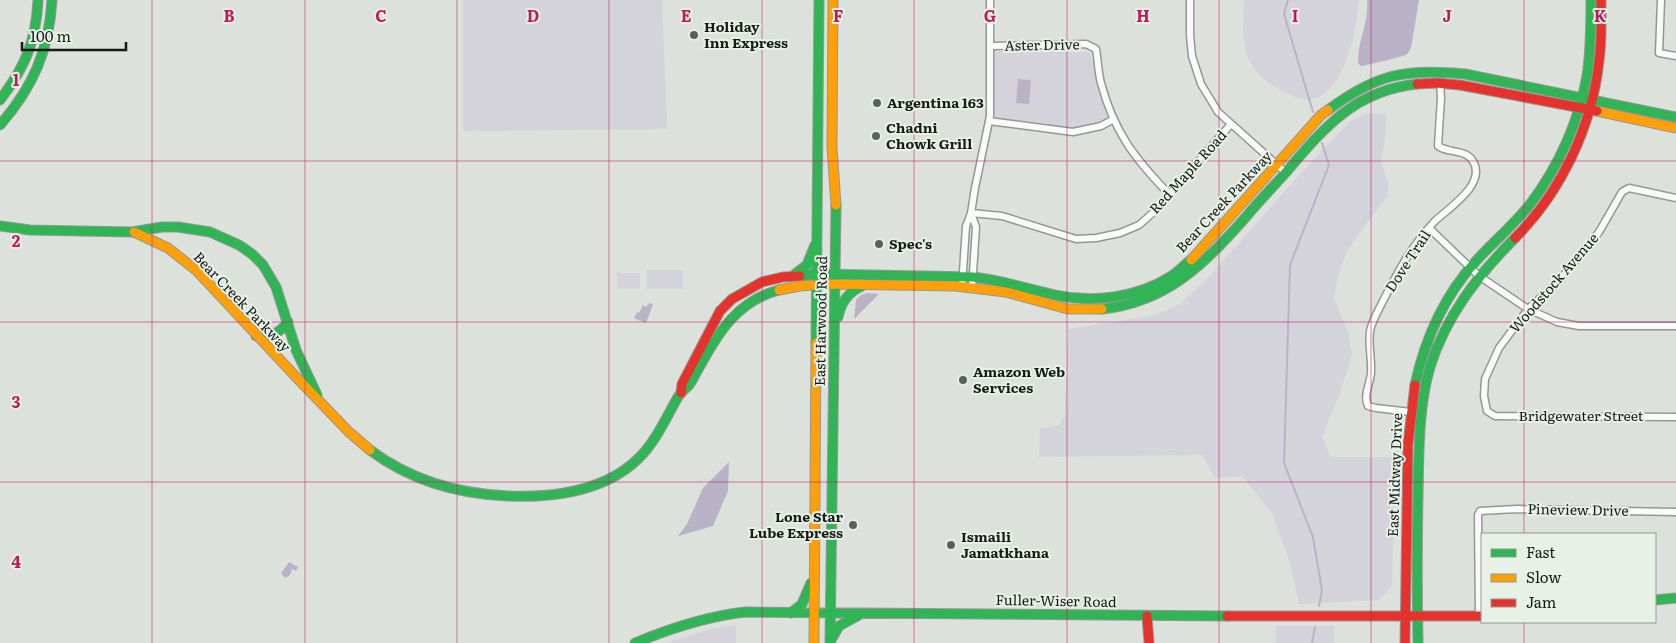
<svg xmlns="http://www.w3.org/2000/svg" width="1676" height="643" font-family="Literata,serif">
	<style>
		.green { fill: #d4d2db }
		.water { fill: #bab3c7 }
		.lines { fill: none; stroke-linecap: round; stroke-linejoin: round }
		.stream { stroke: #bab3c7; stroke-width: 2 }
		.street-casing { stroke: #949894; stroke-width: 9 }
		.fast-casing { stroke: #949894; stroke-width: 11 }
		.slow-casing { stroke: #949894; stroke-width: 11 }
		.jam-casing { stroke: #949894; stroke-width: 11 }
		.street { stroke: #fafafa; stroke-width: 6 }
		.fast { stroke: #30b455; stroke-width: 9 }
		.slow { stroke: #ff9f0a; stroke-width: 9 }
		.jam { stroke: #e5322d; stroke-width: 9 }
		.grid { fill: none; stroke: #c2185b; stroke-width: 1; stroke-opacity: 0.55 }
		.poi-dot { fill: #5c605c; stroke: #e7f1e6; stroke-width: 2 }
		.labels { text-anchor: middle; stroke-width: 4; stroke-linejoin: round; paint-order: stroke }
		.poi-label { font-size: 14px; font-weight: bold; fill: #171a17; stroke: #e7f1e6; text-anchor: start }
		.street-label { font-size: 14px; fill: #171a17; stroke: #e7f1e6 }
		.grid-label { font-size: 16px; text-anchor: middle; font-weight: bold; fill: #c2185b; stroke: #e7f1e6; stroke-width: 4; stroke-linejoin: round; paint-order: stroke }
	</style>
	<rect width="100%" height="100%" fill="#dce1dc"/>
	<path class="green" d="M463,0H662L667,129L463,131Z
		M1244,0H1359C1357,27 1345,93 1312,99C1302,101 1292,95 1283,91C1268,84 1255,74 1248,57C1241,40 1244,19 1244,0Z
		M996,51L1090,52L1107,117L1104,121L1073,130L996,118L993,113V52Z
		M1368,113L1386,114L1385,140L1381,161L1388,183L1387,196L1347,251L1338,276L1334,298L1348,332L1352,355L1340,392L1322,437L1331,457H1395L1392,586L1379,600L1299,604L1291,566L1272,513L1242,476L1215,478L1202,455L1039,457L1040,428L1058,426L1065,415L1068,329L1152,316L1180,304L1208,278L1290,185L1349,122Z
		M647,270H683V289H647Z
		M617,273H640V289H617Z
		M736,625V643H665L711,629Z
		M1276,626H1334V643H1276Z"/>
	<path class="water" d="M1367,0H1419L1411,48C1409,51 1409,53 1406,55C1403,56 1365,66 1361,66L1358,63C1357,42 1369,24 1367,0Z
		M1018,79L1031,80L1029,104L1016,103Z
		M868,293L879,294L854,319L856,300L861,295Z
		M650,303L653,304L646,323L634,318L637,312L639,313L643,305L645,307Z
		M729,462L728,491L713,526L678,536L687,524L703,488Z
		M289,562L298,567L296,571L292,569L290,575L285,578L281,573Z"/>
	<g class="lines">
		<path class="stream" d="M1288,0L1284,14L1313,112
			M1319,606L1322,590L1313,537L1284,463L1290,265L1329,165L1322,143
			M1312,643L1315,627"/>
		<g class="street-casing">
			<path id="street" d="M1190,0V35L1192,56L1201,84L1218,112L1285,172
				M1661,0L1659,53L1676,56
				M991,46L1086,44L1096,49C1098,60 1098,72 1101,83C1114,132 1135,159 1169,194
				M989,121L1073,132L1101,126L1114,119
				M1676,198L1629,188L1622,192L1599,232L1559,281L1528,309L1499,348L1485,379L1484,396L1487,411L1495,416L1676,417
				M971,213L1002,216L1076,239L1096,238L1120,233L1139,225L1156,210L1231,124
				M971,213L976,227L972,288
				M1429,228L1479,276L1528,309L1557,322L1579,326H1676
				M962,287L966,226L971,213L975,188L990,116V0
				M1411,412L1376,408L1368,406C1363,396 1370,384 1371,373C1372,359 1368,345 1370,331C1372,321 1378,311 1382,303C1396,275 1412,245 1434,222C1447,209 1485,186 1474,163C1467,148 1449,154 1438,146L1441,98L1440,83
				M1479,616L1478,515L1480,511L1517,509L1676,512"/>
		</g>
		<g class="fast-casing">
			<path id="fast" d="M0,100C25,67 36,42 38,0
				M1328,110C1376,74 1406,68 1465,74L1676,117
				M0,125C33,87 49,51 52,0
				M0,226L30,230L132,232L162,227H178L210,232L239,245L252,254L263,265L276,287L296,350L317,395
				M795,274L807,265L815,245
				M800,276L818,274L973,277C1001,280 1028,289 1055,295C1093,303 1137,298 1170,277C1178,272 1184,265 1191,260
				M1102,309C1167,302 1203,265 1245,218C1259,201 1274,186 1288,170C1325,126 1357,90 1417,84
				M838,317C841,302 848,292 862,286
				M256,336C270,337 279,334 288,322
				M816,343L819,0
				M1415,385C1425,339 1444,296 1476,261C1494,241 1515,224 1531,203C1559,166 1579,121 1587,76C1591,51 1591,25 1591,0
				M370,450C410,480 459,494 508,496C558,498 614,490 647,449C660,433 668,414 678,397C681,392 685,389 689,385C693,380 696,372 700,366C719,331 739,300 779,290
				M1655,600L1676,598
				M791,613L802,604L811,583
				M831,640L839,626L859,615
				M635,643C671,628 707,616 746,612L1227,616
				M830,643L836,205
				M1418,643C1417,594 1417,544 1418,495C1419,453 1418,408 1430,367C1446,316 1478,275 1515,238"/>
		</g>
		<g class="slow-casing">
			<path id="slow" d="M833,0L832,147L836,205
				M1597,111L1676,128
				M134,232L168,248L197,271L297,378L349,432L370,450
				M1191,260L1321,115L1328,110
				M779,290L800,286L828,284L955,286L1006,292L1068,309H1102
				M814,643L816,343"/>
		</g>
		<g class="jam-casing">
			<path id="jam" d="M1417,84L1437,83L1460,85L1597,111
				M1515,238C1561,192 1592,127 1599,61C1602,41 1601,20 1601,0
				M681,393L682,384L720,311L732,299L762,282L783,277L800,276
				M1147,616L1149,643
				M1227,616H1482
				M1405,643L1408,444L1415,385"/>
		</g>
		<use href="#street" class="street"/>
		<use href="#fast" class="fast"/>
		<use href="#slow" class="slow"/>
		<use href="#jam" class="jam"/>
	</g>
	<path class="grid" d="M152,0V643M305,0V643M457,0V643M609,0V643M762,0V643M914,0V643M1067,0V643M1219,0V643M1371,0V643M1524,0V534M0,161H1676M0,322H1676M0,482H1676M1524,622V643"/>
	<g class="poi-dot">
		<circle cx="694" cy="35" r="5"/>
		<circle cx="877" cy="103" r="5"/>
		<circle cx="876" cy="136" r="5"/>
		<circle cx="879" cy="244" r="5"/>
		<circle cx="963" cy="380" r="5"/>
		<circle cx="853" cy="525" r="5"/>
		<circle cx="951" cy="545" r="5"/>
	</g>
	<g class="labels">
		<g class="poi-label">
			<text x="704" y="32">Holiday<tspan x="704" dy="16">Inn Express</tspan></text>
			<text x="887" y="108">Argentina 163</text>
			<text x="886" y="133">Chadni<tspan x="886" dy="16">Chowk Grill</tspan></text>
			<text x="889" y="249">Spec's</text>
			<text x="973" y="377">Amazon Web<tspan x="973" dy="16">Services</tspan></text>
			<text x="843" y="522" text-anchor="end">Lone Star<tspan x="843" dy="16">Lube Express</tspan></text>
			<text x="961" y="542">Ismaili<tspan x="961" dy="16">Jamatkhana</tspan></text>
		</g>
		<g class="street-label">
			<text transform="translate(1042 45) rotate(-1)" y="5">Aster Drive</text>
			<text transform="translate(1188 172) rotate(-48)" y="5">Red Maple Road</text>
			<text transform="translate(1224 202) rotate(-47)" y="5">Bear Creek Parkway</text>
			<text transform="translate(1408 261) rotate(-57)" y="5">Dove Trail</text>
			<text transform="translate(1554 283) rotate(-49)" y="5">Woodstock Avenue</text>
			<text transform="translate(242 302) rotate(46)" y="5">Bear Creek Parkway</text>
			<text transform="translate(821 321) rotate(-89)" y="5">East Harwood Road</text>
			<text x="1581" y="421">Bridgewater Street</text>
			<text transform="translate(1395 475) rotate(-88)" y="5">East Midway Drive</text>
			<text transform="translate(1578 510) rotate(1)" y="5">Pineview Drive</text>
			<text transform="translate(1056 601) rotate(1)" y="5">Fuller-Wiser Road</text>
		</g>
	</g>
	<g class="grid-label">
		<text x="229" y="22">B</text>
		<text x="381" y="22">C</text>
		<text x="533" y="22">D</text>
		<text x="686" y="22">E</text>
		<text x="838" y="22">F</text>
		<text x="990" y="22">G</text>
		<text x="1143" y="22">H</text>
		<text x="1295" y="22">I</text>
		<text x="1447" y="22">J</text>
		<text x="1600" y="22">K</text>
		<text x="16" y="86">1</text>
		<text x="16" y="247">2</text>
		<text x="16" y="408">3</text>
		<text x="16" y="568">4</text>
	</g>
	<rect x="1481" y="533" width="175" height="90" fill="#e7f1e6" stroke="#949b93"/>
	<rect x="1491" y="549" width="25" height="8" fill="#30b455" stroke="#949b93"/>
	<text x="1526" y="558" font-size="15" fill="#171a17">Fast</text>
	<rect x="1491" y="574" width="25" height="8" fill="#ff9f0a" stroke="#949b93"/>
	<text x="1526" y="583" font-size="15" fill="#171a17">Slow</text>
	<rect x="1491" y="599" width="25" height="8" fill="#e5322d" stroke="#949b93"/>
	<text x="1526" y="608" font-size="15" fill="#171a17">Jam</text>
	<path d="M22 42v8h104v-8" fill="none" stroke="#171a17" stroke-width="2.5"/>
	<text x="30" y="42" font-size="15" fill="#171a17" stroke="#e7f1e6" stroke-width="4" paint-order="stroke">100 m</text>
</svg>
